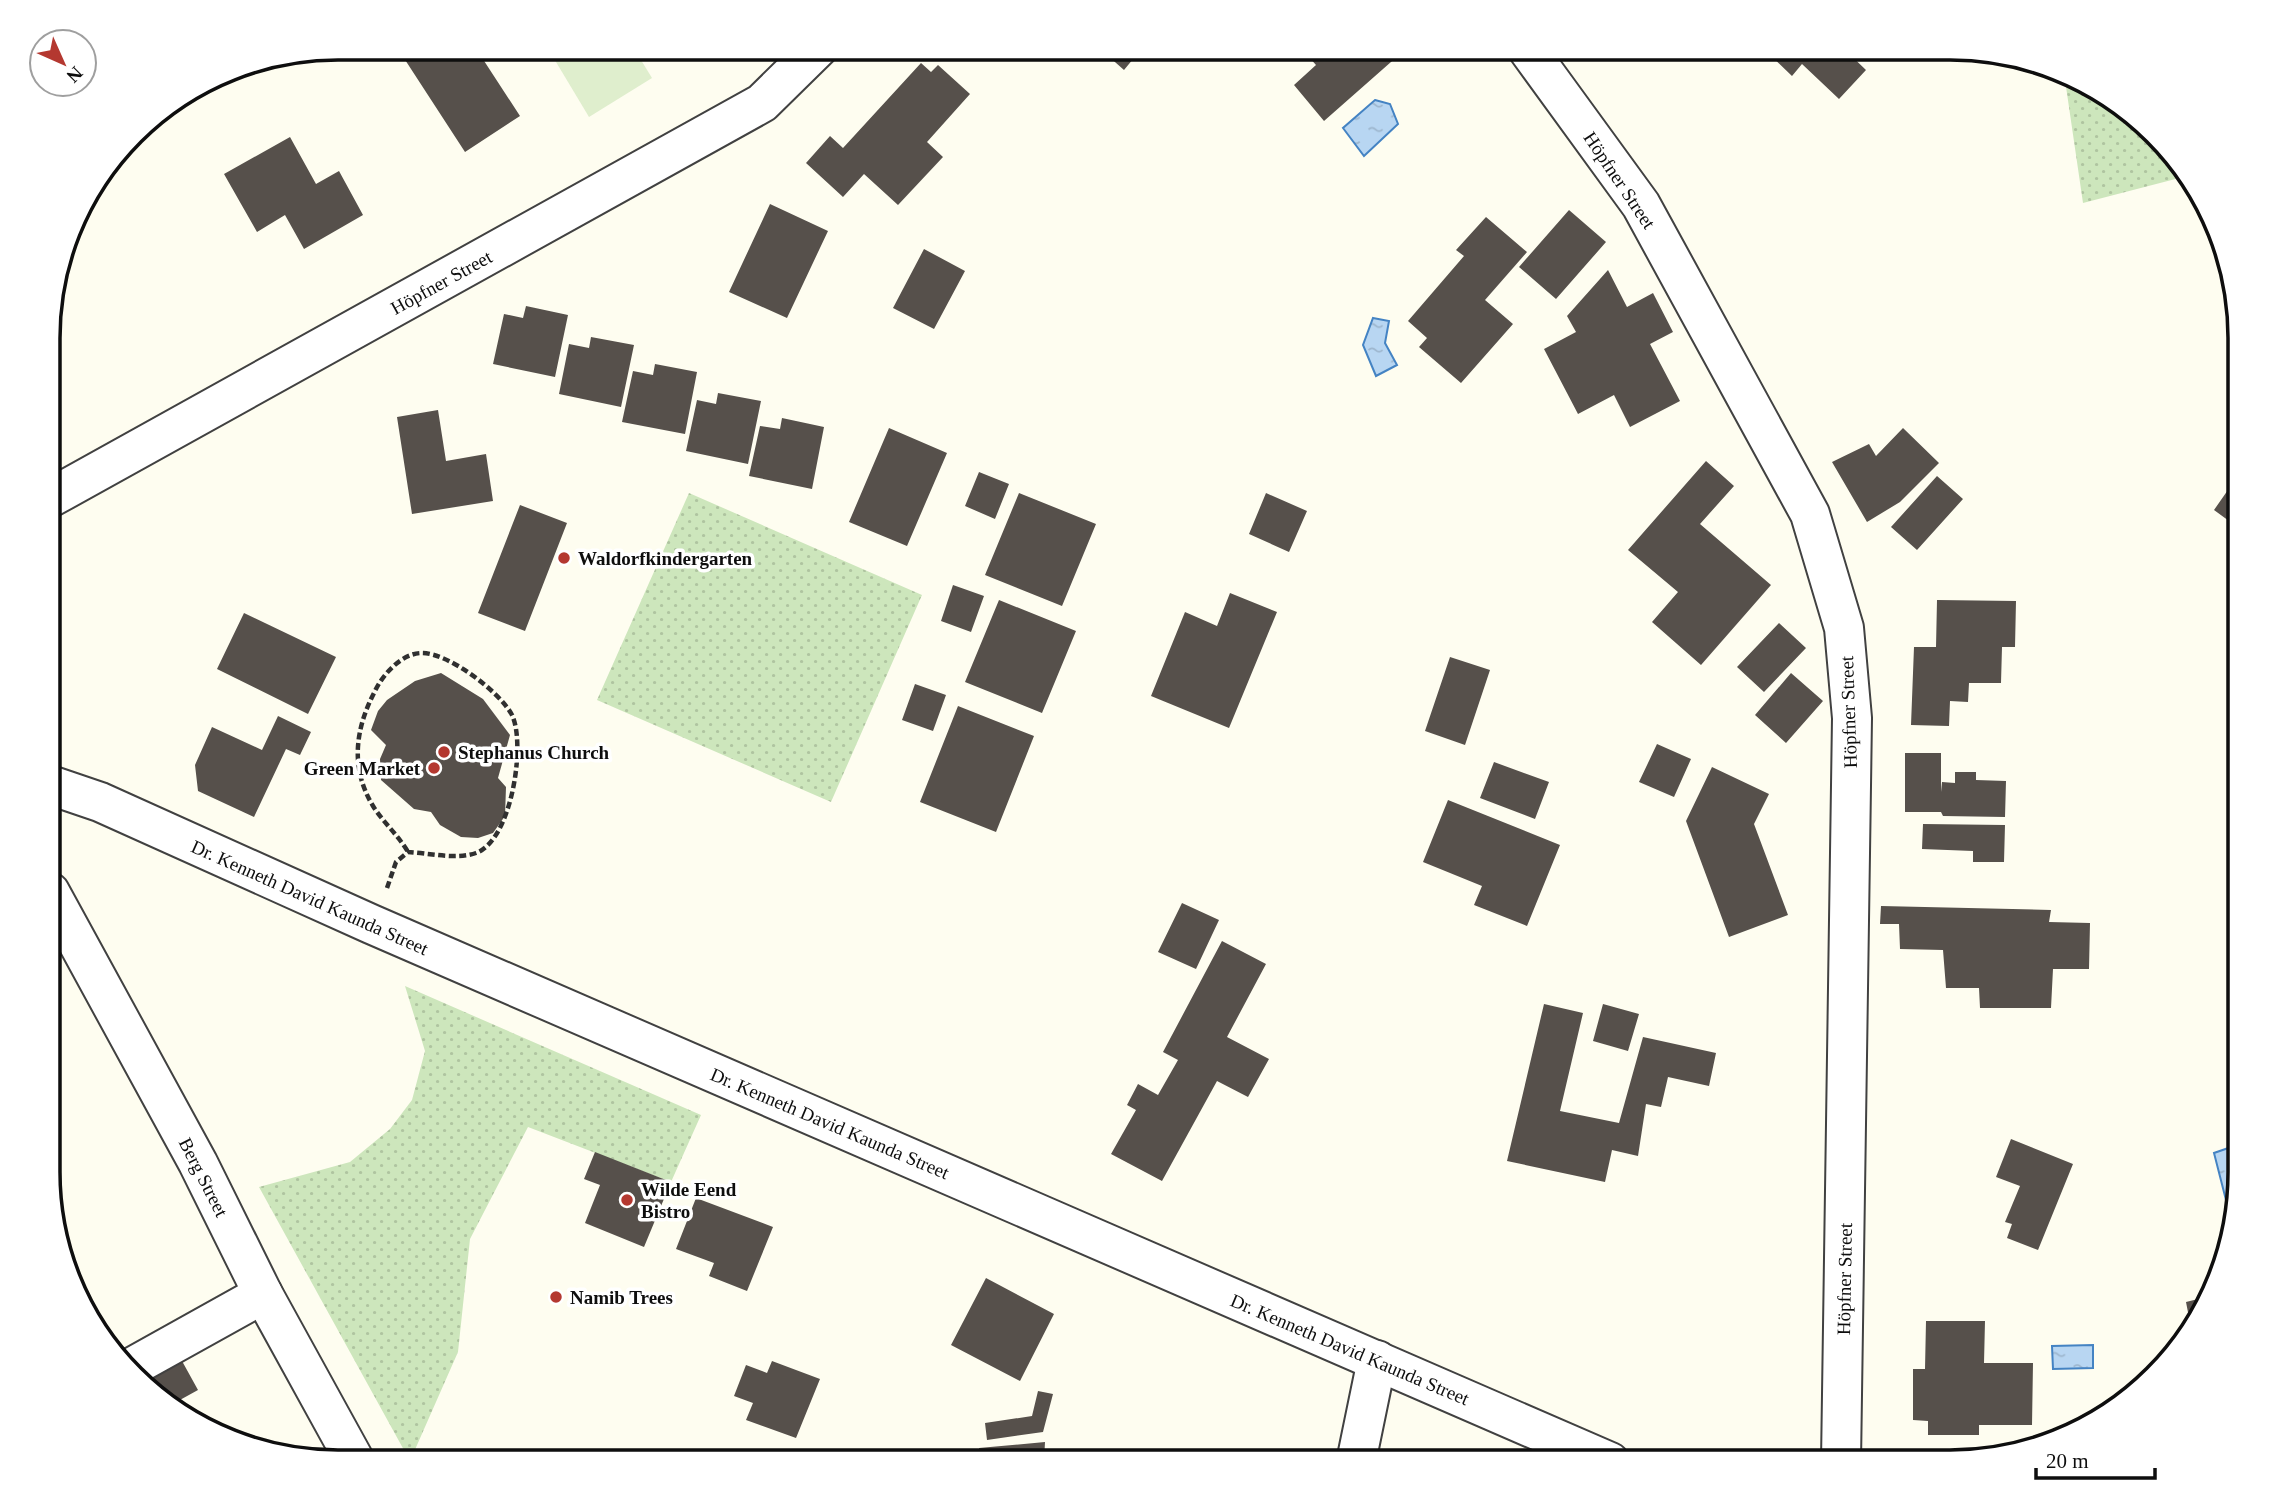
<svg xmlns="http://www.w3.org/2000/svg" width="2288" height="1510" font-family="'Times New Roman',serif">
	<style>
		.grass { fill: url(#grass-dots) }
		.pitch { fill: #dfeecd }
		.water { fill: url(#water-ripples); stroke: #4483c3; stroke-width: 2 }
		.building { fill: #56504b }
		.lines { fill: none; stroke-linecap: round; stroke-linejoin: round }
		.minor-casing { stroke: #414141; stroke-width: 42 }
		.tertiary-casing { stroke: #414141; stroke-width: 42 }
		.path { stroke: #303030; stroke-width: 4.5; stroke-dasharray: 7 3.5; stroke-linecap: butt }
		.minor { stroke: #fff; stroke-width: 38 }
		.tertiary { stroke: #fff; stroke-width: 38 }
		.poi-dot { fill: #b43830; stroke: #fff; stroke-width: 2.5 }
		.labels { text-anchor: middle; stroke-width: 7; stroke-linejoin: round; paint-order: stroke }
		.street-label { font-size: 19px; fill: #0e0e0e; stroke: #fff }
		.poi-label { font-size: 19px; font-weight: bold; fill: #0e0e0e; stroke: #fff; text-anchor: start }
		.rim { fill: none; stroke: #0e0e0e; stroke-width: 3.5 }
	</style>
	<defs>
		<pattern id="grass-dots" width="8" height="8" patternUnits="userSpaceOnUse" patternTransform="scale(1.75)"><rect width="8" height="8" fill="#cde6bc"/><path d="M2 2h.1M6 6h.1" fill="none" stroke="#afc4a0" stroke-width="1.8" stroke-linecap="round"/></pattern>
		<pattern id="water-ripples" width="26" height="14" patternUnits="userSpaceOnUse" patternTransform="scale(1.75)"><rect width="26" height="14" fill="#b8d6f2"/><path d="M2 4q2-2 4 0t4 0M15 11q2-2 4 0t4 0" fill="none" stroke="#9db6ce"/></pattern>
	</defs>
	<rect width="100%" height="100%" fill="#fefdf0"/>
	<path class="grass" d="M2064,73L2112,96L2187,176L2083,203Z
		M689,493L922,595L831,802L597,700Z
		M405,986L701,1115L671,1182L528,1127L470,1239L458,1352L410,1461L259,1187L350,1162L390,1129L412,1100L425,1051Z"/>
	<path class="pitch" d="M547,47H633L652,78L589,117Z"/>
	<path class="water" d="M1375,100L1390,104L1398,124L1364,156L1343,128Z
		M1373,318L1389,321L1385,343L1397,365L1376,376L1363,345Z
		M2237,1145L2240,1151V1191L2239,1197L2227,1204L2214,1153Z
		M2093,1345V1368L2053,1369L2052,1346Z"/>
	<path class="building" d="M401,47H475L520,116L465,152L398,49Z
		M1098,47H1143L1124,70Z
		M1300,47H1408L1324,121L1294,85L1316,65Z
		M1762,47H1842L1866,70L1839,99L1802,64L1792,76Z
		M921,63L931,72L938,65L970,94L927,142L943,157L898,205L864,174L843,197L806,163L830,136L843,148Z
		M290,137L316,184L339,171L363,215L304,249L285,215L257,232L224,174Z
		M770,204L828,231L787,318L729,292Z
		M1569,210L1606,242L1556,299L1519,267Z
		M1486,217L1527,252L1485,300L1513,324L1461,383L1419,347L1427,338L1408,321L1464,256L1456,250Z
		M924,249L965,271L934,329L893,308Z
		M1608,270L1627,307L1653,293L1673,332L1650,344L1680,401L1630,427L1614,395L1578,414L1544,349L1576,332L1567,316Z
		M526,306L568,315L555,377L493,364L504,314L523,318Z
		M591,337L634,345L621,407L559,394L569,344L589,348Z
		M655,364L697,372L685,434L622,422L633,371L653,375Z
		M718,393L761,401L748,464L686,451L697,400L716,404Z
		M438,410L446,461L486,454L493,501L412,514L397,417Z
		M782,418L824,427L812,489L749,476L760,426L780,429Z
		M889,428L947,453L907,546L849,522Z
		M1903,428L1939,463L1900,502L1867,522L1832,462L1869,444L1876,456Z
		M1706,461L1734,486L1700,524L1771,585L1701,665L1652,622L1678,592L1628,550Z
		M979,472L1009,484L995,519L965,506Z
		M1937,476L1963,499L1917,550L1891,527Z
		M2237,477L2240,479V529L2214,510Z
		M1019,493L1096,524L1062,606L985,575Z
		M1266,493L1307,511L1289,552L1249,534Z
		M520,505L567,523L525,631L478,613Z
		M953,585L984,596L971,632L941,621Z
		M1230,593L1277,612L1229,728L1151,696L1185,612L1217,626Z
		M999,600L1076,631L1042,713L965,682Z
		M1937,600L2016,601L2015,647H2002L2001,683H1969L1968,702L1950,701L1949,726L1911,725L1914,647H1936Z
		M244,613L336,657L308,714L217,669Z
		M1779,623L1806,648L1764,692L1737,667Z
		M1450,657L1490,670L1465,745L1425,731Z
		M441,673L483,699L510,735L498,778L506,787L505,816L493,833L478,838L461,837L440,825L431,812L414,809L381,780L380,759L386,745L371,730L378,711L387,700L415,681Z
		M1791,673L1823,701L1786,743L1755,715Z
		M915,684L946,695L933,731L902,720Z
		M958,706L1034,736L996,832L920,802Z
		M278,716L311,732L300,755L286,749L254,817L198,791L195,765L212,727L262,750Z
		M1657,744L1691,759L1674,797L1639,782Z
		M1905,753H1941V792L1942,782L1955,783V772H1976V780L2006,781L2005,817L1943,816L1941,812H1905Z
		M1494,762L1549,782L1535,819L1480,798Z
		M1712,767L1769,794L1754,824L1788,915L1729,937L1686,821Z
		M1448,800L1560,845L1527,926L1474,905L1482,886L1423,862Z
		M1923,824L2005,825L2004,862H1973V851L1922,849Z
		M1182,903L1219,920L1196,969L1158,952Z
		M1881,906L2051,910L2049,922L2090,923L2089,969H2053L2051,1008H1980L1979,988H1946L1943,950L1900,949L1899,924H1880Z
		M1222,941L1266,964L1227,1037L1269,1059L1248,1097L1217,1081L1162,1181L1111,1154L1136,1110L1127,1105L1138,1084L1158,1095L1178,1060L1163,1052Z
		M1544,1004L1583,1013L1560,1111L1619,1123L1643,1037L1716,1053L1709,1086L1668,1077L1661,1107L1646,1104L1638,1156L1612,1150L1605,1182L1507,1161Z
		M1603,1004L1639,1014L1628,1051L1593,1041Z
		M2011,1139L2073,1164L2038,1250L2007,1238L2012,1224L2005,1222L2020,1186L1996,1177Z
		M595,1152L671,1182L644,1247L585,1223L600,1185L584,1179Z
		M696,1198L773,1227L747,1291L709,1276L714,1263L676,1249Z
		M986,1278L1054,1314L1020,1381L951,1345Z
		M2210,1296L2192,1333L2186,1302Z
		M1926,1321H1985L1984,1363H2033L2032,1425H1979V1435H1928V1421L1913,1420V1369H1925Z
		M182,1361L198,1390L169,1406L149,1379Z
		M772,1361L820,1379L796,1438L746,1420L753,1403L734,1396L746,1365L767,1373Z
		M1038,1391L1053,1394L1043,1432L987,1440L985,1423L1032,1416Z
		M182,1408L189,1420L175,1412Z
		M1045,1442L1044,1462L981,1463L979,1448Z
		M1936,1454L1951,1462H1931Z"/>
	<g class="lines">
		<g class="minor-casing">
			<path id="minor" d="M1526,47L1641,205L1810,514L1844,628L1852,718L1841,1462
				M50,498L762,103L819,47
				M132,1367L263,1294
				M1356,1462L1377,1360"/>
		</g>
		<g class="tertiary-casing">
			<path id="tertiary" d="M50,785L100,802L371,924L1610,1462
				M50,892L198,1163L263,1294L356,1463"/>
		</g>
		<path class="path" d="M387,888L396,862L408,852C429,853 456,860 476,853C512,840 526,744 512,715C500,692 449,653 422,653C402,653 383,674 375,691C355,729 350,768 373,806C383,822 398,835 408,852"/>
		<use href="#minor" class="minor"/>
		<use href="#tertiary" class="tertiary"/>
	</g>
	<g class="poi-dot">
		<circle cx="564" cy="558" r="7"/>
		<circle cx="444" cy="752" r="7"/>
		<circle cx="434" cy="768" r="7"/>
		<circle cx="627" cy="1200" r="7"/>
		<circle cx="556" cy="1297" r="7"/>
	</g>
	<g class="labels">
		<g class="street-label">
			<text transform="translate(1620 180) rotate(56)" y="7">Höpfner Street</text>
			<text transform="translate(441 282) rotate(-29)" y="7">Höpfner Street</text>
			<text transform="translate(1848 712) rotate(-92)" y="7">Höpfner Street</text>
			<text transform="translate(310 897) rotate(24)" y="7">Dr. Kenneth David Kaunda Street</text>
			<text transform="translate(830 1123) rotate(23)" y="7">Dr. Kenneth David Kaunda Street</text>
			<text transform="translate(204 1177) rotate(63)" y="7">Berg Street</text>
			<text transform="translate(1844 1279) rotate(-89)" y="7">Höpfner Street</text>
			<text transform="translate(1350 1349) rotate(23)" y="7">Dr. Kenneth David Kaunda Street</text>
		</g>
		<g class="poi-label">
			<text x="578" y="565">Waldorfkindergarten</text>
			<text x="458" y="759">Stephanus Church</text>
			<text x="420" y="775" text-anchor="end">Green Market</text>
			<text x="641" y="1196">Wilde Eend<tspan x="641" dy="22">Bistro</tspan></text>
			<text x="570" y="1304">Namib Trees</text>
		</g>
	</g>
	<path d="M0 0H2288V1510H0ZM338 60H1950A278 278 0 0 1 2228 338V1172A278 278 0 0 1 1950 1450H338A278 278 0 0 1 60 1172V338A278 278 0 0 1 338 60Z" fill="#fff" fill-rule="evenodd"/>
	<path class="rim" d="M338 60H1950A278 278 0 0 1 2228 338V1172A278 278 0 0 1 1950 1450H338A278 278 0 0 1 60 1172V338A278 278 0 0 1 338 60Z"/>
	<g transform="translate(63 63) rotate(135)"><circle r="33" fill="#ffffff" stroke="#9f9f9f" stroke-width="2"/>
	<path d="M0-5L12 26L0 18L-12 26Z" fill="#b43830"/>
	<text y="-10" font-size="19" font-weight="bold" text-anchor="middle" fill="#0e0e0e">N</text>
	</g>
	<path d="M2036 1468v10h119v-10" fill="none" stroke="#0e0e0e" stroke-width="3.5"/>
	<text x="2046" y="1468" font-size="21" fill="#0e0e0e" stroke="#ffffff" stroke-width="5" paint-order="stroke">20 m</text>
</svg>
